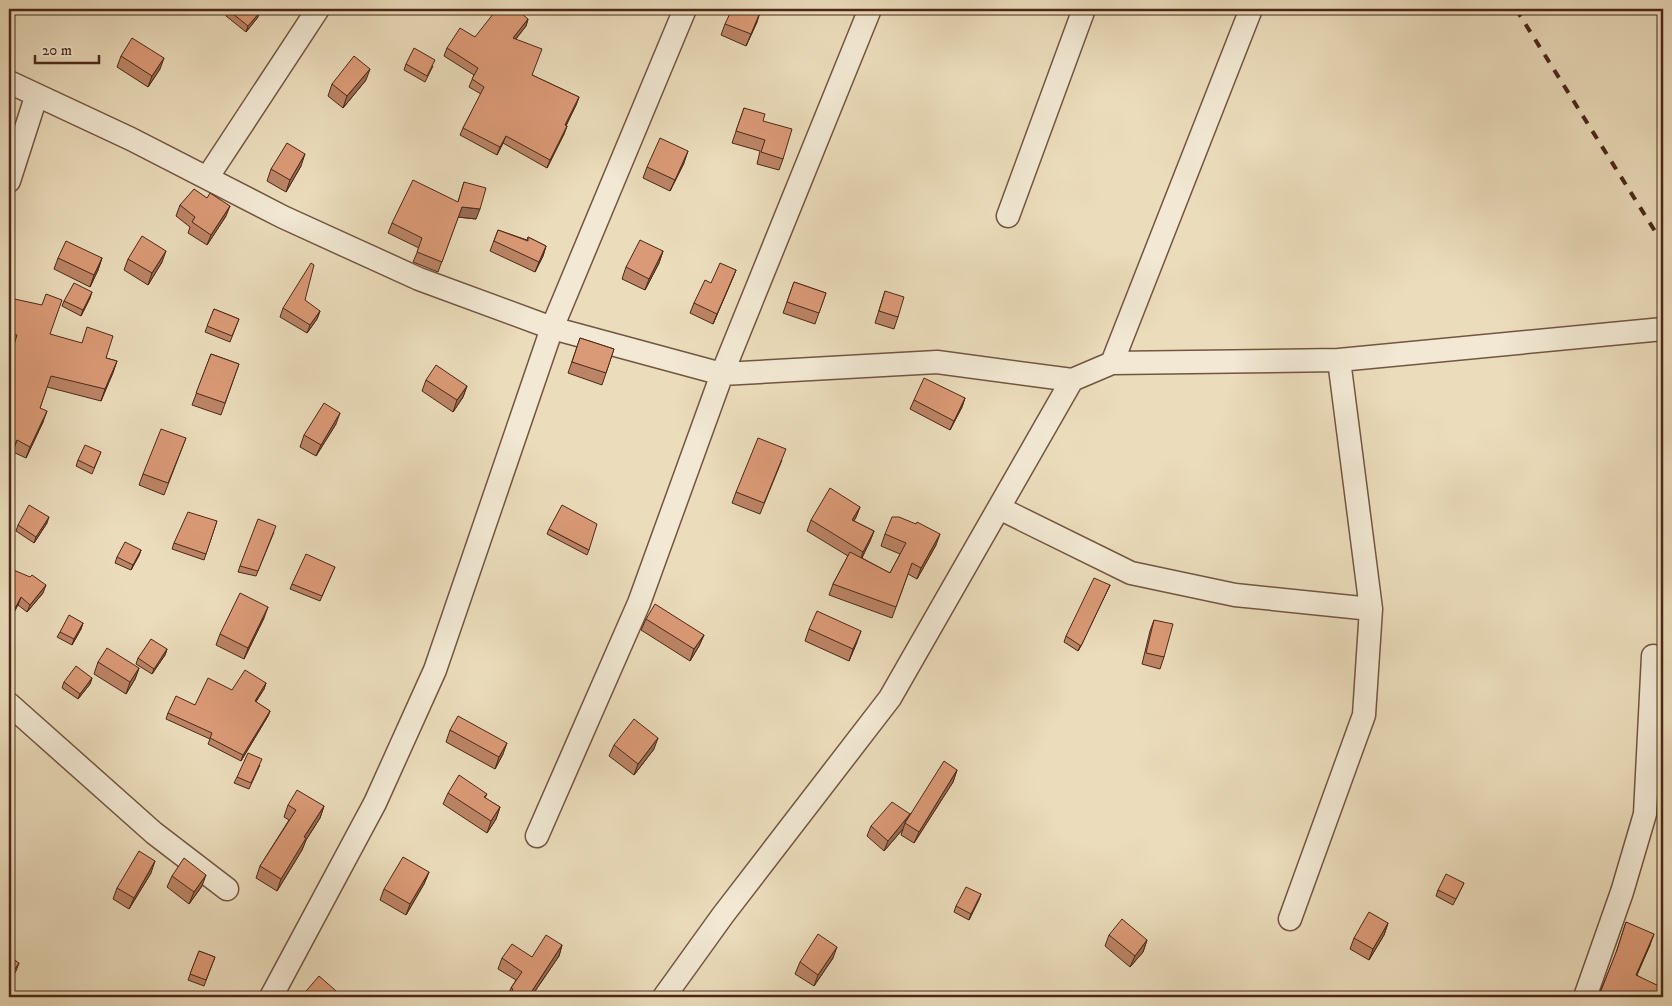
<svg xmlns="http://www.w3.org/2000/svg" width="1672" height="1006" font-family="'IM FELL DW Pica',serif">
	<style>
		.lines { fill: none; stroke-linecap: round; stroke-linejoin: round }
		.street-casing { stroke: #735541; stroke-width: 25 }
		.street { stroke: #f2e8d3; stroke-width: 22 }
		.rail { stroke: #4b2818; stroke-width: 4; stroke-dasharray: 9 9; stroke-linecap: butt }
		.wall { fill: #bc8466; stroke: #4b2818 }
		.shaded-wall { fill: #996c53; stroke: #4b2818 }
		.building { fill: #db9a77; stroke: #4b2818 }
	</style>
	<rect width="100%" height="100%" fill="#ebdcbb"/>
	<filter id="stains"><feTurbulence type="fractalNoise" baseFrequency=".004" numOctaves="4"/><feColorMatrix values="0 0 0 0 .2 0 0 0 0 .09 0 0 0 0 .02 0 0 0 .5 -.17"/></filter>
	<radialGradient id="worn" r=".72"><stop offset=".6" stop-color="#630" stop-opacity="0"/><stop offset="1" stop-color="#630" stop-opacity=".3"/></radialGradient>
	<g class="lines">
		<g class="street-casing">
			<path id="street" d="M9,82L131,139L283,217L419,279L552,328L722,374L937,362L1072,380
				M207,178L318,9
				M9,181L36,97
				M1008,216L1084,9
				M1112,363L1251,9
				M999,508L1131,573L1235,595L1371,609
				M9,704L154,833L227,889
				M537,836L639,603L722,374L870,9
				M1290,919L1364,715L1371,609L1339,360
				M271,997L375,803L435,670L552,328L685,9
				M664,997L723,915L890,698L1072,380L1112,363L1339,360L1663,329
				M1585,997L1622,892L1645,814L1653,656"/>
		</g>
		<use href="#street" class="street"/>
		<path class="rail" d="M1516,9L1663,244"/>
	</g>
	<path class="wall" d="M228,10L258,17L246,32L226,16Z
		M528,19L526,26L516,39L532,75L579,97L576,105L566,126H567L564,134L547,168L503,143L497,155L460,135L463,128L481,94L469,87L474,75L444,56L447,48L475,37Z
		M757,22L746,46L721,35L725,24Z
		M121,56L160,69L148,87L117,67Z
		M406,64L433,66L425,82L404,70Z
		M366,80L343,108L328,96L332,84Z
		M744,108L763,121L783,159L779,170L757,164L760,151L732,143Z
		M684,163L670,191L643,178L647,167Z
		M301,166L286,192L267,181L271,169Z
		M464,182L476,219L458,217L438,272L413,262L419,248L388,233L392,223L458,202Z
		M207,198L226,216L207,245L188,233L190,227L176,216L180,205Z
		M498,230L527,240L528,237L546,246L543,256L535,272L490,251Z
		M663,251L659,263L645,290L622,279L626,267Z
		M58,258H102L98,270L90,287L54,269Z
		M128,259L162,262L148,285L124,270Z
		M736,270L713,324L690,313L694,303L711,283Z
		M794,282L826,293L815,324L783,313Z
		M885,291L898,317L894,329L875,323Z
		M10,298L50,334L106,358L117,361L101,401L47,387L40,408L43,422L26,458L13,452L9,459V359L13,347L9,346V302Z
		M90,298L81,316L62,306L64,301Z
		M283,308L320,311L317,319L307,333L280,317Z
		M214,309L239,319L230,342L205,332Z
		M580,338L614,349L602,385L568,373Z
		M211,354L239,364L221,415L192,405Z
		M426,380L467,386L463,397L453,412L422,391Z
		M965,398L962,407L950,430L910,409L914,400Z
		M336,424L316,456L300,447L304,435Z
		M186,438L164,495L139,485L143,474Z
		M101,452L92,474L76,466L78,460Z
		M782,460L760,514L732,503L736,492Z
		M860,507L856,517L854,521L874,531L870,541L862,558L890,573L900,554L881,546L885,534L936,545L917,579L908,574L892,618L829,595L833,584L848,556L807,531L811,520Z
		M217,521L204,560L172,549L174,543Z
		M47,523L34,543L16,531L18,525Z
		M549,529L589,550L587,555L547,534Z
		M274,532L256,576L238,572L240,566Z
		M141,550L131,570L115,563L117,557Z
		M335,567L320,601L290,589L292,584Z
		M9,568L43,593L27,612L18,605Z
		M1110,585L1107,591L1078,651L1064,642L1066,636Z
		M264,618L244,659L216,645L220,634Z
		M646,619L704,635L699,646L690,661L641,630Z
		M1154,620L1164,657L1160,669L1142,664L1150,631Z
		M83,623L81,629L72,645L57,637L60,632Z
		M809,629L857,642L849,661L805,641Z
		M167,649L165,655L152,674L136,664L138,658Z
		M98,662L139,668L135,679L126,694L94,674Z
		M92,678L90,684L78,699L62,688L64,682Z
		M266,683L264,689L256,702L270,711L268,716L241,761L208,744L210,739L166,719L168,713L195,705L232,690Z
		M450,730L503,754L495,769L446,742Z
		M614,745L654,749L634,775L609,756Z
		M260,765L249,789L234,783L237,777Z
		M957,770L953,782L914,843L901,835L903,829L884,851L867,836L871,826L910,814Z
		M448,793L487,794L485,798L500,807L496,819L487,833L443,804Z
		M288,805L324,806L320,818L306,840L302,850L277,891L256,878L260,866L289,820L284,817Z
		M429,872L424,884L406,915L380,900L384,889Z
		M151,873L129,909L113,899L117,888Z
		M172,876L202,886L189,904L167,887Z
		M1464,883L1453,905L1436,896L1438,890Z
		M981,894L969,920L954,912L956,906Z
		M1626,922L1650,945L1637,975L1663,997H1598L1615,956Z
		M1388,923L1384,935L1369,960L1350,949L1354,938Z
		M1109,935L1147,940L1143,952L1130,967L1105,946Z
		M562,945L559,956L531,997H507L511,988L516,980L498,969L502,958L532,957Z
		M199,951L215,957L204,986L188,980Z
		M833,958L814,986L795,974L800,962Z"/>
	<path class="shaded-wall" d="M12,9H16L9,20V13Z
		M761,10L757,22L746,46Z
		M260,12L258,17L246,32L248,26Z
		M528,19L526,26L510,46L513,38Z
		M164,58L160,69L148,87L152,76Z
		M370,69L366,80L343,108L347,96Z
		M579,97L576,105L562,133L565,125Z
		M567,126L564,134L547,168L550,160Z
		M506,136L503,143L497,155L500,147Z
		M688,151L684,163L670,191L675,180Z
		M305,154L301,166L286,192L290,180Z
		M230,206L226,216L207,245L211,235Z
		M462,207L480,209L476,219L458,217Z
		M546,246L543,256L535,272L539,262Z
		M166,251L162,262L148,285L152,273Z
		M663,251L659,263L645,290L649,279Z
		M102,258L98,270L90,287L94,275Z
		M736,270L732,280L713,324L717,314Z
		M92,292L90,298L81,316L83,310Z
		M320,311L317,319L307,333L310,325Z
		M117,361L113,373L101,401L105,389Z
		M467,386L463,397L453,412L457,400Z
		M965,398L962,407L950,430L954,421Z
		M47,411L43,422L26,458L30,447Z
		M340,413L336,424L316,456L321,445Z
		M17,440L13,452L9,459V455Z
		M860,507L856,517L848,531L852,520Z
		M49,517L47,523L34,543L36,537Z
		M874,531L870,541L859,563L863,552Z
		M940,534L936,545L917,579L921,568Z
		M141,550L139,556L131,570L133,565Z
		M46,585L43,593L27,612L30,605Z
		M1110,585L1107,591L1078,651L1081,646Z
		M21,597L18,605L9,622V620Z
		M268,607L264,618L244,659L248,648Z
		M83,623L81,629L72,645L74,639Z
		M861,631L857,642L849,661L853,649Z
		M704,635L699,646L690,661L694,649Z
		M167,649L165,655L152,674L154,669Z
		M139,668L135,679L126,694L130,682Z
		M92,678L90,684L78,699L80,694Z
		M266,683L264,689L252,707L255,701Z
		M270,711L268,716L241,761L243,755Z
		M658,738L654,749L634,775L638,764Z
		M507,743L503,754L495,769L499,757Z
		M957,770L953,782L914,843L919,832Z
		M324,806L320,818L306,840L302,850L277,891L281,879L304,837Z
		M500,807L496,819L487,833L491,821Z
		M910,814L905,823L903,829L884,851L888,841Z
		M155,861L151,873L129,909L134,898Z
		M429,872L424,884L406,915L410,904Z
		M206,875L202,886L189,904L194,892Z
		M981,894L979,900L969,920L971,914Z
		M1388,923L1384,935L1369,960L1373,949Z
		M1654,934L1650,945L1632,985L1636,975Z
		M1147,940L1143,952L1130,967L1135,956Z
		M562,945L559,956L531,997H528Z
		M837,947L833,958L814,986L818,975Z
		M19,963L16,971L9,982V978Z"/>
	<path class="building" d="M229,9H256L260,12L248,26L228,10Z
		M497,9H516L528,19L513,38L542,49L532,75L579,97L565,125L567,126L550,160L506,136L500,147L463,128L484,87L472,79L478,68L447,48L460,28L475,37Z
		M732,9H757L761,10L751,34L725,24Z
		M132,38L164,58L152,76L121,56Z
		M414,48L435,60L427,76L406,64Z
		M354,56L370,69L347,96L332,84Z
		M744,108L765,114L763,121L792,129L783,159L761,152L765,140L736,131Z
		M660,138L688,151L675,180L647,167Z
		M287,143L305,154L290,180L271,169Z
		M413,180L458,202L464,182L486,188L480,209L462,207L442,262L417,252L422,238L392,223Z
		M194,189L207,198L210,193L230,206L211,235L192,222L195,217L180,205Z
		M498,230L528,241V237L546,246L539,262L494,241Z
		M142,236L166,251L152,273L128,259Z
		M640,240L663,251L649,279L626,267Z
		M66,241L102,258L94,275L58,258Z
		M311,263L314,265L305,300L320,311L310,325L283,308Z
		M720,263L736,270L717,314L694,303L705,280L711,283Z
		M794,282L826,293L819,313L787,302Z
		M74,283L92,292L83,310L64,301Z
		M885,291L904,297L898,317L879,311Z
		M46,294L62,300L50,334L82,343L87,327L113,336L106,358L117,361L105,389L51,376L40,408L47,411L30,447L17,440L9,455V421L14,409L9,407V361L17,335L9,333V305L10,298L42,305Z
		M214,309L239,319L232,336L207,326Z
		M580,338L614,349L606,373L572,362Z
		M211,354L239,364L225,403L196,393Z
		M436,365L467,386L457,400L426,380Z
		M924,378L965,398L954,421L914,400Z
		M324,403L340,413L321,445L304,435Z
		M161,429L186,438L168,483L143,474Z
		M758,438L786,449L764,503L736,492Z
		M85,445L101,452L94,468L78,460Z
		M830,488L860,507L852,520L874,531L863,552L811,520Z
		M29,505L49,517L36,537L18,525Z
		M562,505L597,524L589,550L549,529Z
		M188,512L217,521L206,554L174,543Z
		M892,517H899L916,524L917,522L940,534L921,568L912,563L896,607L833,584L850,552L890,573L906,543L885,534Z
		M258,519L276,526L258,571L240,566Z
		M125,542L141,550L133,565L117,557Z
		M306,554L335,567L322,596L292,584Z
		M9,568L30,577L32,575L46,585L30,605L21,597L9,620Z
		M1094,578L1110,585L1081,646L1066,636Z
		M240,593L268,607L248,648L220,634Z
		M655,604L704,635L694,649L646,619Z
		M817,611L861,631L853,649L809,629Z
		M69,615L83,623L74,639L60,632Z
		M1154,620L1173,624L1164,657L1146,653Z
		M151,639L167,649L154,669L138,658Z
		M107,648L139,668L130,682L98,662Z
		M76,666L92,678L80,694L64,682Z
		M245,670L266,683L255,701L270,711L243,755L210,738L212,733L168,713L176,696L195,705L208,678L232,690Z
		M458,716L507,743L499,757L450,730Z
		M634,719L658,738L638,764L614,745Z
		M248,753L262,759L251,783L237,777Z
		M944,761L957,770L919,832L905,823Z
		M459,775L487,794L484,797L500,807L491,821L448,793Z
		M297,790L324,806L304,837L306,838L281,879L260,866L296,810L288,805Z
		M892,802L910,814L888,841L871,826Z
		M139,851L155,861L134,898L117,888Z
		M403,857L429,872L410,904L384,889Z
		M184,858L206,875L194,892L172,876Z
		M1446,874L1464,883L1456,899L1438,890Z
		M966,887L981,894L971,914L956,906Z
		M1369,912L1388,923L1373,949L1354,938Z
		M1122,919L1147,940L1135,956L1109,935Z
		M1626,922L1654,934L1636,975L1663,988V997H1607L1600,993L1617,950Z
		M818,934L837,947L818,975L800,962Z
		M546,935L562,945L528,997H509L513,989L511,988L522,972L502,958L512,944L532,957Z
		M199,951L215,957L206,980L190,974Z
		M9,956L19,963L9,978Z
		M319,976L343,997H301Z"/>
	<rect width="1672" height="1006" fill="none" stroke="#ebdcbb" stroke-width="30"/>
	<rect x="10" y="10" width="1652" height="986" fill="none" stroke="#4b2818" stroke-width="2.5"/>
	<rect x="15" y="15" width="1642" height="976" fill="none" stroke="#4b2818"/>
	<path d="M35 55v8h64v-8" fill="none" stroke="#4b2818" stroke-width="2.5"/>
	<text x="42" y="55" font-size="15" fill="#4b2818" stroke="#f2e8d3" stroke-width="4" paint-order="stroke">20 m</text>
	<rect width="100%" height="100%" filter="url(#stains)"/>
	<rect width="100%" height="100%" fill="url(#worn)"/>
</svg>
